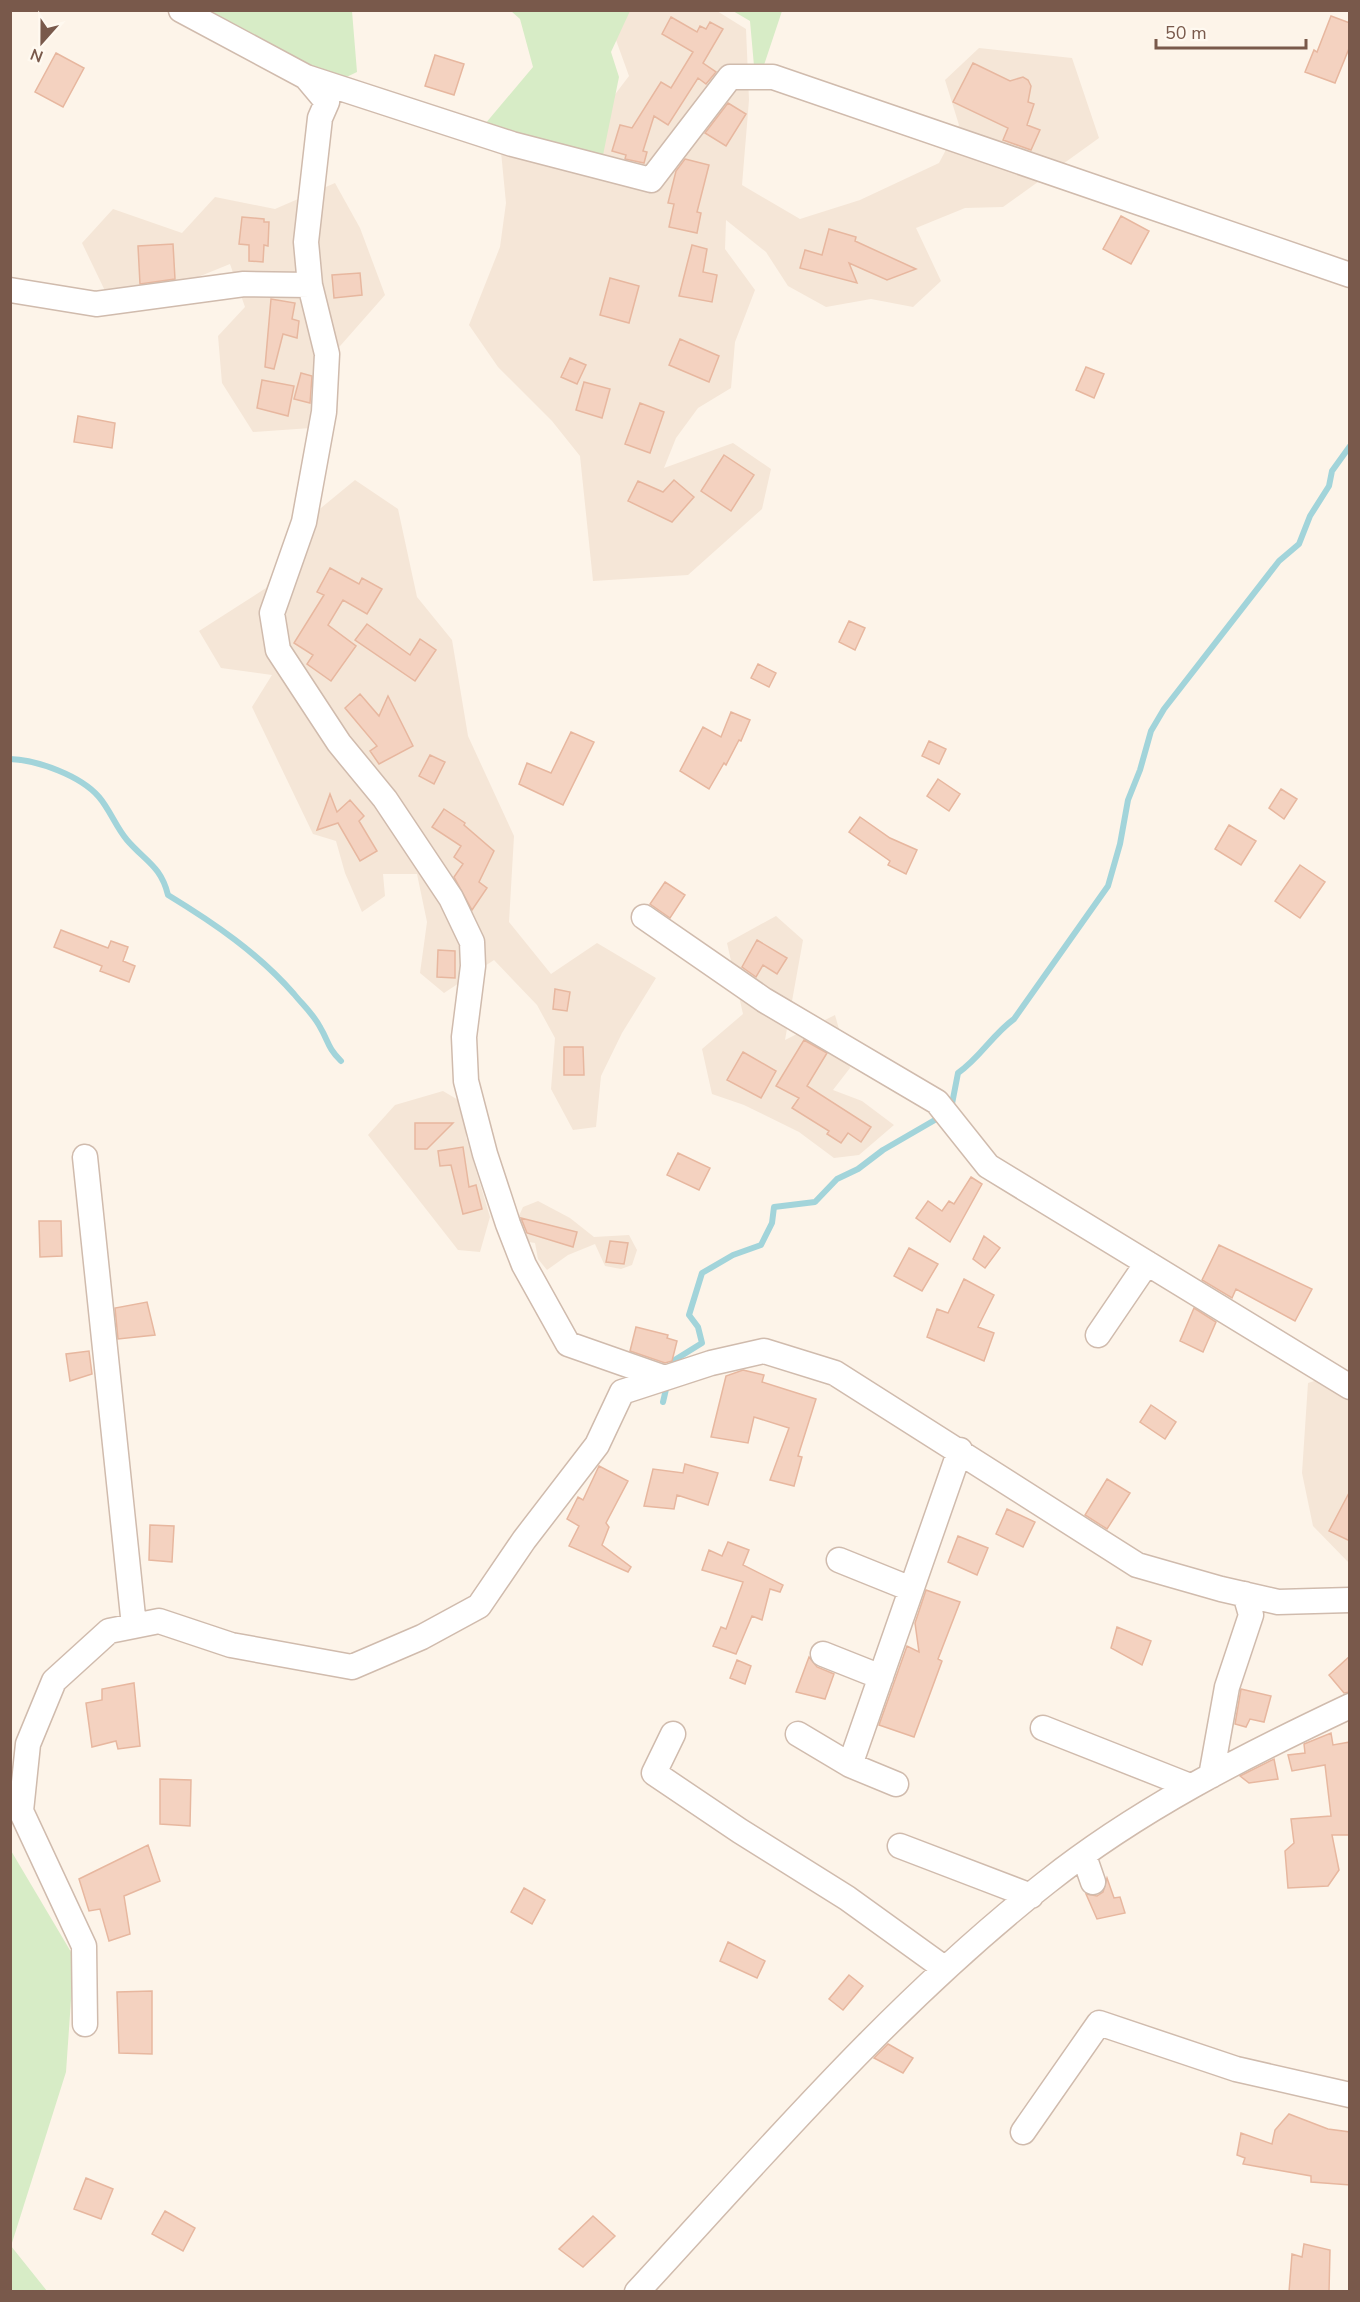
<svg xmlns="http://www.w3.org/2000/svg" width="1360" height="2302" font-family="'Nunito Sans',sans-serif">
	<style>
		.residential { fill: #f5e6d7 }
		.green { fill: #d7ecc6 }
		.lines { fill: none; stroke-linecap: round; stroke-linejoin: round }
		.stream { stroke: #a2d4da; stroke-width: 6 }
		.building { fill: #f4d2c0; stroke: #e7b79f; stroke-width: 1.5 }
		.minor-casing { stroke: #d0bbad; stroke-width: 27 }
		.minor { stroke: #fff; stroke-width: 24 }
	</style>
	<rect width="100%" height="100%" fill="#fdf4e9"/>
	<path class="residential" d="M628,11H717L746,29L749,100L742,185L800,219L860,200L939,163L959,125L945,80L979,48L1072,58L1099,138L1003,207L965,208L916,228L941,281L913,307L871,299L826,307L788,286L766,252L726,220L725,249L755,290L735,342L731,388L698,408L676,438L664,468L733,443L771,469L762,509L688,575L593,581L580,456L552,421L498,367L469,325L500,247L506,203L501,152L597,118L629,76L612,29Z
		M335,183L360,228L385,295L326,362L311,428L253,432L222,383L218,336L245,307L230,264L193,279L159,309L108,297L82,243L113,209L182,233L215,197L275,209Z
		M355,480L398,509L417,597L452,640L468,736L514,836L509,922L551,974L597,943L656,978L622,1033L601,1076L596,1127L573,1130L551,1089L555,1038L537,1005L494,960L444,993L420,973L427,922L417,874H383L385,896L362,912L345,873L336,841L313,834L252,707L272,675L221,668L199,631L266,588L293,531Z
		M776,916L803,940L785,1040L835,1015L850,1068L833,1090L862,1101L894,1125L859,1155L834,1158L799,1132L744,1105L712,1094L702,1049L743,1014L727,943Z
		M443,1091L465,1104L466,1137L490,1217L480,1252L458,1250L368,1135L395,1105Z
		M538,1201L570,1218L594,1237L629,1235L637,1250L632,1265L621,1269L605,1266L595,1244L568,1255L547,1270L538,1259L535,1243L517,1240L513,1229L523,1207Z
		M1349,1370V1563L1313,1526L1302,1473L1308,1383Z"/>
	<path class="green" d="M193,11H352L357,72L334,83Z
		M511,11H630L611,52L619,77L602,160L485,124L533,67L520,19Z
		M733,11H782L763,68L754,66L750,21Z
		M10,1849L74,1957L66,2072L11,2246L47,2291H11Z"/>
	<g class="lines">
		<path class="stream" d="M10,759C38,760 81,776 99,797C110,810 116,827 127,840C145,861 161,866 168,895C214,923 258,953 294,994C302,1004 314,1015 320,1027C329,1042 327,1047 341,1061
			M951,1109L958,1073C980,1058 992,1035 1014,1019L1108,886L1120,844L1128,800L1140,770L1151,731L1164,709L1279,561L1299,544L1310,516L1329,486L1332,471L1350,446
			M671,1369L673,1361L702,1343L698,1327L689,1315L702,1273L733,1255L761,1245L772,1223L774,1207L815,1202L837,1179L858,1169L883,1150L940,1117
			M663,1402L667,1385"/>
	</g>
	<path class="building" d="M1331,16L1350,23V46L1335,83L1305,72L1314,50L1317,52Z
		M671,17L697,32L700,26L706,29L710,22L723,29L703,63L716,72L706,84L698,78L668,125L654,116L643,151L647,152L644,163L625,159L626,155L612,151L620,125L632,128L661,82L671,88L693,52L662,34Z
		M56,53L84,68L63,107L35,92Z
		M435,55L464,64L454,95L425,86Z
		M973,63L1010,81L1023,77L1028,80L1031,86L1028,102L1034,104L1027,125L1040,130L1031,150L1003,140L1008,128L953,102Z
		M728,103L746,114L726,146L705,133Z
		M685,159L709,165L697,212L701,213L697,233L669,227L674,204L668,203L676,171Z
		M1121,216L1149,231L1131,264L1103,249Z
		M242,217L264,219V222H269L268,246L264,245L263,262L249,261V245L239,244Z
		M829,229L856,237L855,241L916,269L887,280L849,263L857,283L800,268L805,250L822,255Z
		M173,244L175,279L140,284L138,246Z
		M692,245L707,249L703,272L717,275L712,302L679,296Z
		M360,273L362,295L334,298L332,275Z
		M610,278L639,286L629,323L600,315Z
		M271,299L295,303L292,319L299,321L297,338L283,334L274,369L265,367Z
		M680,339L719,356L709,382L669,365Z
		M570,358L586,365L577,384L561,377Z
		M1086,367L1104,374L1094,398L1076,390Z
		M301,373L312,376L310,403L294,399Z
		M262,380L294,386L288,416L257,408Z
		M584,382L610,389L602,418L576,410Z
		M640,403L664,412L650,453L625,444Z
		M78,416L115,423L112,448L74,442Z
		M724,455L754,475L731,511L701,491Z
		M674,480L694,497L672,522L628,501L638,481L663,492Z
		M330,568L359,584L362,578L382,589L367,614L343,600L328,625L356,646L331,681L307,664L313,655L294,643L324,595L317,592Z
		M849,621L865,628L855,650L839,642Z
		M367,624L410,655L420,639L436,650L415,681L355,640Z
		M758,664L776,673L769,687L751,678Z
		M360,694L379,716L388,696L413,746L379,764L370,751L377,746L345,708Z
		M731,712L750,720L741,741L739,740L726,765L724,763L709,789L680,771L703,727L721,737Z
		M571,732L594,742L563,805L519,784L527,763L551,773Z
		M929,741L946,749L939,764L922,756Z
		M430,755L445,762L434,784L419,776Z
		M938,779L960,794L949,811L927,796Z
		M1281,789L1297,799L1284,819L1269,808Z
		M330,794L337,812L350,800L364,816L359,821L377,851L360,861L338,823L317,830Z
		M444,809L465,823L464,825L494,851L479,882L487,888L472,910L454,877L463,864L454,857L461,846L432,827Z
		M860,817L890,838L917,850L906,874L888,865L890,861L849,832Z
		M1229,825L1256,841L1241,865L1215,849Z
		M1300,865L1325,882L1300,918L1275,901Z
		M665,882L685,895L670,918L650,904Z
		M61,930L108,948L111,941L128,947L123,961L135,966L129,982L100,971L102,966L54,947Z
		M757,940L787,958L777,974L763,965L756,977L742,967Z
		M438,950L455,951V978L437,977Z
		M555,989L570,992L567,1011L553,1009Z
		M804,1040L827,1053L807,1086L871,1127L861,1142L848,1133L841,1143L827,1134L829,1131L792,1108L799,1098L776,1086Z
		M564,1047H583L584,1075H564Z
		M743,1052L776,1071L761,1098L727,1080Z
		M415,1123H453L427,1149H415Z
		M463,1147L469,1187L476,1185L482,1209L463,1214L451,1165L440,1166L438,1151Z
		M678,1153L710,1168L699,1190L667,1175Z
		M971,1177L982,1184L950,1242L916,1218L928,1201L942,1211L949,1201L954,1204Z
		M521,1218L577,1232L573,1247L527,1233Z
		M39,1221H61L62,1256L40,1257Z
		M984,1236L1000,1248L985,1268L973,1259Z
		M610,1241L628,1243L624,1264L606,1262Z
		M1219,1245L1312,1289L1295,1321L1236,1289L1232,1298L1202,1280Z
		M909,1248L938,1264L922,1291L894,1276Z
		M964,1279L994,1295L978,1327L994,1333L984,1361L927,1337L937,1309L948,1313Z
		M147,1302L155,1335L118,1339L115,1308Z
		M1194,1308L1216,1322L1203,1352L1180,1341Z
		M636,1327L668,1335L667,1338L677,1341L672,1361L665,1363L630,1351Z
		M89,1351L92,1374L70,1381L66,1354Z
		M743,1370L764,1375L762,1382L816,1399L798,1456L802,1457L794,1486L770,1480L789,1428L754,1417L748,1443L711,1437L726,1376Z
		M1151,1405L1176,1422L1165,1439L1140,1422Z
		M685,1464L718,1473L708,1505L677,1495L674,1509L644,1506L653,1469L683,1473Z
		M599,1466L628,1481L606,1523L609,1527L602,1545L631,1567L628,1572L569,1546L579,1526L567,1519L578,1497L583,1500Z
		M1107,1479L1130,1493L1107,1529L1085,1515Z
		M1350,1491V1541L1329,1531Z
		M1007,1509L1035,1522L1023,1547L996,1534Z
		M150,1525L174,1526L172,1562L149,1560Z
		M958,1536L988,1548L977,1575L948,1562Z
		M728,1542L749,1550L743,1565L783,1585L780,1592L770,1589L762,1620L752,1616L736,1654L713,1646L721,1627L726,1629L743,1582L702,1570L709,1550L722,1556Z
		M926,1590L960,1602L938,1659L942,1661L914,1737L879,1725L907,1646L919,1652L915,1623Z
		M1117,1627L1151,1641L1142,1665L1111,1648Z
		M1350,1656V1692L1344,1693L1329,1675Z
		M809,1657L817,1667L834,1674L825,1699L796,1692Z
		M737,1660L751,1666L745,1684L730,1678Z
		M134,1683L140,1746L118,1749L116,1741L92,1747L86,1703L102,1700V1689Z
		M1241,1689L1271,1696L1264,1722L1250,1719L1246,1727L1235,1724Z
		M1331,1733L1333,1745L1350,1742V1835H1332L1339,1870L1328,1886L1288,1888L1285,1851L1294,1843L1291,1819L1331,1816L1325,1765L1292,1771L1288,1755L1305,1753L1304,1744Z
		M1274,1759L1278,1779L1249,1783L1240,1776Z
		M160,1779L191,1780L190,1826L160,1824Z
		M148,1845L160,1881L124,1896L130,1934L109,1941L100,1909L89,1911L79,1879Z
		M1107,1878L1114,1898L1120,1897L1125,1913L1097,1919L1086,1894L1097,1896L1103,1892Z
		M524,1888L545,1900L532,1924L511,1912Z
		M728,1942L765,1961L757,1978L720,1961Z
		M849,1975L863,1986L843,2010L829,1999Z
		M152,1991V2054L119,2053L117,1992Z
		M888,2044L913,2058L903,2073L874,2058Z
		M1289,2114L1328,2129L1350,2132V2185L1311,2182V2176L1243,2164L1245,2158L1237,2155L1241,2133L1272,2144L1275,2130Z
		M86,2178L113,2189L101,2219L74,2209Z
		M165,2211L195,2228L183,2251L152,2234Z
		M593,2216L615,2236L583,2267L559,2249Z
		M1304,2244L1330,2250L1329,2292H1289L1292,2254L1302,2257Z"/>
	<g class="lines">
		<g class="minor-casing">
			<path id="minor" d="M181,10L306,77
				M310,285L327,354L324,412L304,522L272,613L278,650L339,743L385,799L451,898L472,942L473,966L464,1037L466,1081L485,1154L508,1224L524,1265L568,1344L665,1378L711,1363L764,1351L835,1373L1137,1565L1221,1589L1278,1602L1350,1600
				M10,290L96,304L244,284L310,285L306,242L320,118L327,102L306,77L512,144L651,180L730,77H773L1350,275
				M644,917L764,1000L937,1102L988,1166L1350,1387
				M85,1157L134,1626
				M1098,1335L1147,1263
				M839,1560L911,1589
				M823,1654L881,1677
				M1043,1728L1190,1786
				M673,1734L654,1773L740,1831L847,1898L944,1968
				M798,1734L850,1765
				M1211,1776L1227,1687L1251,1615L1245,1594
				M896,1784L850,1765L960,1450
				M900,1846L1031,1896
				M1084,1856L1093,1882
				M85,2024L84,1946L21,1811L28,1744L54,1681L109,1631L159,1621L231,1645L352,1667L422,1637L479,1606L524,1540L597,1445L622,1392L665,1378
				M1023,2132L1099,2023L1236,2069L1350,2095
				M637,2292C768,2150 894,2002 1047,1882C1139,1809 1244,1756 1350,1706"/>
		</g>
		<use href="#minor" class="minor"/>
	</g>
	<rect width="1360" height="2302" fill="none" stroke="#79594b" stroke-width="24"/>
	<g transform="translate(42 42) rotate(201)" stroke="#fff9f0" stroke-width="4.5" paint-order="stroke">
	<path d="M0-4.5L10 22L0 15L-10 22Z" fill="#79594b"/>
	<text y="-9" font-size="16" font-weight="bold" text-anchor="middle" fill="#79594b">N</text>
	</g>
	<path d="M1156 39v9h150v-9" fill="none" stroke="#79594b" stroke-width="3"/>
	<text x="1165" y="39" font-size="18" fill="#79594b" stroke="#fff9f0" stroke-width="4.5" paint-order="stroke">50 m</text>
</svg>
